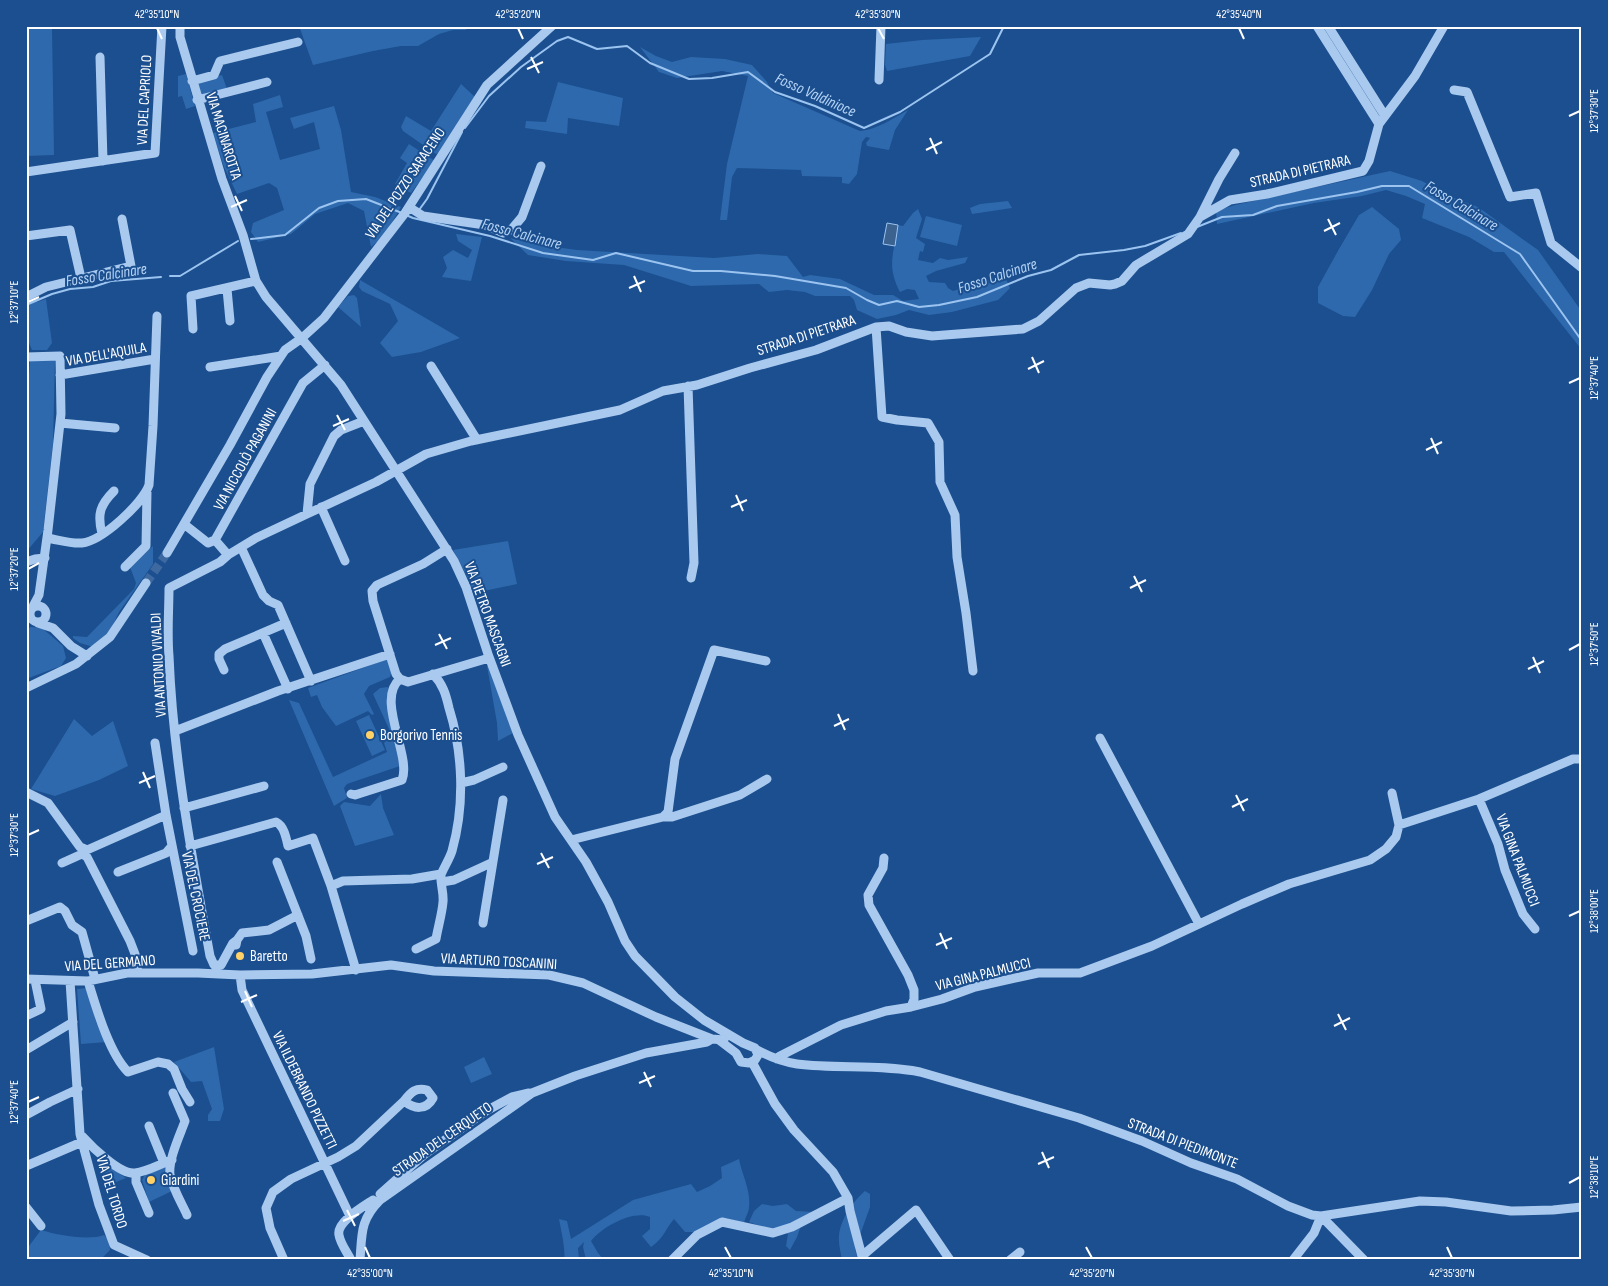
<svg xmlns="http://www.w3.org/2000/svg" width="1608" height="1286" font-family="'Sofia Sans Condensed',sans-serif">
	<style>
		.green { fill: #2e69ad }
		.water { fill: #3c6290; stroke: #9cc4f0 }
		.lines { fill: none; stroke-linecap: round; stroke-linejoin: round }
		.stream { stroke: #9cc4f0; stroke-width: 2 }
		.minor-tunnel { stroke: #3d69a0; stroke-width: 9; stroke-dasharray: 9 4.5; stroke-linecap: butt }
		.minor { stroke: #a9c9ee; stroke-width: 9 }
		.ticks { fill: none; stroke: #fff; stroke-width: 2 }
		.poi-dot { fill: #ffd166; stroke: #1b4f8f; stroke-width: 2 }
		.labels { text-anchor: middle; stroke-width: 4; stroke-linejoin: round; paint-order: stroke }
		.street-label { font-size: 15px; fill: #fff; stroke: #1b4f8f }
		.poi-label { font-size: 15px; fill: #fff; stroke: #1b4f8f; text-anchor: start }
		.water-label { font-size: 16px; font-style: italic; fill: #b5d3f5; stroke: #1b4f8f }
		.neatline { fill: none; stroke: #fff; stroke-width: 2 }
		.ticks-label { font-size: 12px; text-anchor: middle; fill: #fff }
	</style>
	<rect width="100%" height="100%" fill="#1b4f8f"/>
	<path class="green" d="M26,26H69L52,29L54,155L26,156Z
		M299,26H468L466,30H453L439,34L418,46H401L373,51L313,65Z
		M981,37L970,56L887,71L885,65L886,44L922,40Z
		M640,47L656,56L672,62L691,57L725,59L752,65L767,82L773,93L860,131C878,129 892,119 908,110L895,130L889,150L867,146L866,143L870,138L866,137L862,142L857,174L849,184L842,183V177L802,176L801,170L737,168L732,177L727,220H720L727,164L748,76L722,71L677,78L659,72Z
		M186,74L195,106L186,109L182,96L178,97V76Z
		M222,75L227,89L201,96L197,82Z
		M558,82L623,98L619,126L568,118L567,134L525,128L526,121L546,122Z
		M461,84L475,97L440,152L436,154L403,131L401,127L406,116L431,131Z
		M280,95L283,107L266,112L280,160L320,149L314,122L294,129L290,118L334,106L341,130L351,192L375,197L401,207L384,236L371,247L364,211L348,203L315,214L291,234L258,242L251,232L253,223L284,210L277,188L269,183L237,194L224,167L213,133L256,122L253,104Z
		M409,144L435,161L411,193L395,184L407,163L400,158Z
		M1390,171L1422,181L1449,196L1478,207L1538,250L1582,312V350L1504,252H1494L1469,237L1422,218L1425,204L1406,196L1386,190L1362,196L1314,203L1217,224L1216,211L1235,205Z
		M1008,201L1012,208L972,214L970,208L980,204Z
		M1372,207L1399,229L1401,240L1389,254L1372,290L1355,317L1343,316L1318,303V287L1339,249L1359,215Z
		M918,209L922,219L916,238L925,244L923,252L920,251L918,260L933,263L940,258L948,260L968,257L965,263L936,271L926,276L929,282L945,283L948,288L953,291L998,277L1006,279L1010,288L998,300L952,312L929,315L909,310L896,315L877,319L857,310L854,300L850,296H815L805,292L787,290L769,292L759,284L691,286L624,265L566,261L528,255L510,238L540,245L577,250L714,258L758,254L787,256L803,277L810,275L840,279L874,295H893L903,301L919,299L915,290L907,289L900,292C886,265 894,254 898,225L903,226L913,213Z
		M926,216L962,225L957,246L920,237Z
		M456,234L482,237L471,281L442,277L447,268L443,257L453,250L468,258L472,250L458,241Z
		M360,280L460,338L421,352L392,357L380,343L398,321L390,304L362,291L359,287Z
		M354,295L357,298L361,327L338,307L348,296Z
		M37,298V302L46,299L52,343L47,350H32L26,335V301Z
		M30,360H55L53,443L43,532L26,552V419Z
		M508,541L517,584L474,593L468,578L453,550Z
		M153,546V564L119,612L107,638L95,646H90L80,643L73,638V636L87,637L134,589L136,583L130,567Z
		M31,627L42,628L63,646L66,658L61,666L26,679V629Z
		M387,659L392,670L390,677L369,686L364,694L374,714L372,715L368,711L336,726L322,707L317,695L311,697L308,688Z
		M487,666H489L513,733L498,741L497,723Z
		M388,687L390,691L391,717L400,766L347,784L344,788L347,798L334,806L289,700L299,703L333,777L387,752L384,743L389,737L390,731L373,694L380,688Z
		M369,715L385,750L372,756L356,721Z
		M74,719L92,736L113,721L128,766L99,780L55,796L31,789Z
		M381,794L383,808L394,835L355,846L340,806L344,802L370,806Z
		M87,988L107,1042L81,1044L77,989Z
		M214,1047L224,1109L220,1121H208V1115L212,1109L202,1081L191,1082L174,1062Z
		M484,1057L492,1074L471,1083L464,1067Z
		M98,1159L126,1178L106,1186Z
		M739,1159C742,1175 751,1190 749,1207C749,1212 745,1218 744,1223L726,1218L714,1222L696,1232H685L674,1219C664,1231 665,1237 651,1247L642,1236L650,1229V1217C633,1210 602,1227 591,1241L598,1253L604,1260H586L583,1247L584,1242L578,1248L579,1260H564C566,1251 561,1230 559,1219L567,1221L571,1239L633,1200L691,1184L697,1192L710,1186L722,1178L721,1167Z
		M165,1166L166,1170L162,1174L164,1186L169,1185L172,1191L149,1202L142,1180L144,1176Z
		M865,1191L870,1194V1207L855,1249L858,1260H842C841,1254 838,1242 839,1236C840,1220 853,1201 865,1191Z
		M762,1204L773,1206L787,1204L796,1211L813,1212L804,1217L797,1237L790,1250L786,1246L788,1234L781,1229L763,1227L749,1222L754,1211Z
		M41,1230C57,1235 88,1241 104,1235L109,1240L110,1250L100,1260H26V1250Z"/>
	<path class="water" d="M887,223L898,225L895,246L883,244Z"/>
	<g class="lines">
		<path class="stream" d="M465,128L489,96L521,67L557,41L568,37L597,49L627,46L650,63L689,79L712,78L748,72L775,92L815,106L864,128L900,112L990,54L1004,26
			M419,210L427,199L462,132
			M406,215L413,218L490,236L543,253L593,260L616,253L693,271H721L775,276L846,288L867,300L879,305L897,301L919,307L939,305L977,297L1028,276L1051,270L1079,255L1124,250L1145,246L1181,233
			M1197,227L1222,217L1253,215L1277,206L1357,192L1382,186H1409L1520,254L1582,341
			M251,239L285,235L319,208L338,201L366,199L402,213
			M170,276H180L238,241
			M26,305L52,294L70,289L93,287L111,281L161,277"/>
		<path class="minor-tunnel" d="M146,583L167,553"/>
		<path class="minor" d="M180,26V37L222,179L243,235L256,281L266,297L341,385L454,561L466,587L488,654L518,735L555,817L586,862L608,902L625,941L635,956L675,997L704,1020L743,1043L755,1048L758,1055L755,1060L749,1063L741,1062L736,1053L719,1040
			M1317,26L1379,124
			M1328,26L1385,116
			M100,57L103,161
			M879,80L881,26
			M192,81L214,75L220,61L298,42
			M1454,90L1467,92L1510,197L1536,193L1551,243L1582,268
			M197,100L267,82
			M26,172L155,153L162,26
			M409,207L423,216L485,225L503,233L511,230L522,217L541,166
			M1200,217L1230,200L1267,194L1363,171L1369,161L1379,124L1415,76L1444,26
			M26,236L70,230L81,278
			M227,289L230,321
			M26,297L46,287L131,266L122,219
			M876,327L882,417L897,420L928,423L939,442L940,482L955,515L957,557L966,613L973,671
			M193,329L191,296L256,281
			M26,357L60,356L61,414L48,530L39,595L31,610
			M431,366L477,440
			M210,367L281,356
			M60,375L155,359
			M688,386L694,563L691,578
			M60,423L115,428
			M321,507L345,561
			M307,514L376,482L426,454L471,441L620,410L663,391L697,385L750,368L816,350L876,327L889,326L906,332L932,336L1023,329L1039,321L1076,288L1089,283L1110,285L1115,284L1122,281L1136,265L1188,234L1200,217L1219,179L1235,153
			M184,524L208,543L215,540L303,383L325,365
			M102,534C97,514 100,505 114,491
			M47,538C59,540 71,544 82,543C102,541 143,503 149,485L153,426L157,316
			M215,540L228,555
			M241,547L263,595L269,601L278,605L311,681
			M447,549L423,564L377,585L372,591L373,601L396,674L400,679L408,682L489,658
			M167,553L230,445L267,377L285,350L302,338L324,318L405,213L487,85L552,26
			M26,562L35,559L45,558
			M125,567L146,546L147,492
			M30 614a8 8 0 1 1 16 0a8 8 0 1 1-16 0Z
			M38,623L53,628L71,646L87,656
			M263,633L288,689
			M224,670L219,659V654L225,649L286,623
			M26,688L76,664L110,637L146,583
			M175,731L278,691L390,654
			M1100,738L1199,924
			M155,743L166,815L193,951
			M461,783L474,780L503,767
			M26,792L48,803L80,847L87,850L166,815
			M351,794L355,795L402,780C412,756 375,699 400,679
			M1479,799L1498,844L1505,870L1523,914L1535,929
			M184,808L264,786
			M663,817H672L740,795L767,779
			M1399,825L1479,799L1573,759H1582
			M571,840L663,817L668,812L675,759L714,650L766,661
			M190,846L276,822C284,826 286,837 288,846L313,838L331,886L356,970
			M884,858L883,868L868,895L869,905L908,975L914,990V999L911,1007
			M277,862L306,936L311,959
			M62,863L82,854L87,857L130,941L135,954L138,973
			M118,872L166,853L172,846
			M442,882L454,880L491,863
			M331,886L343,881L412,879L441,874
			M26,921L60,907L65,911L72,925L82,932L95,979
			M483,923L503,800
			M237,940L233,943L221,965H214L210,956C192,857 173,757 169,656C167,633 169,610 169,588L220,562L228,555L256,538L307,514L310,484L334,436L341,430L364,421
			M236,945L237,940L242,933L269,930L298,915
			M416,949L436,939C438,927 442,914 443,902C444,893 440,883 441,875C442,871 450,858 452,851C465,805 463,753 449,708C446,695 443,684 433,674
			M240,975L242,990L350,1216
			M26,979L88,981L127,973H198L240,975L312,974L391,965L434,971L549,975L583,983L656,1017L712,1039L724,1040
			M70,981L80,1134L99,1205L114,1245L147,1260
			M88,981C96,1007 109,1053 128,1072L158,1062L168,1064L174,1069L182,1089L190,1102
			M26,1016L41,1009L35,980
			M26,1050L73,1022
			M757,1050C770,1057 783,1062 797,1064C838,1069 879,1064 920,1072L1079,1118L1142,1141L1191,1163L1237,1179L1288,1206L1312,1215L1321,1216L1420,1201L1446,1202L1511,1211L1553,1210L1582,1207
			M777,1059L780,1056L841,1025L886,1011L911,1007L942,999L975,987L1038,973H1080L1152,946L1242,904L1289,884L1370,860L1386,849L1396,837L1399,825L1392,793
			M752,1062L775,1104L794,1130L833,1172L848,1198L850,1211L863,1260
			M173,1093L185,1121C180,1135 168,1160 170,1175C173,1189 181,1202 187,1215
			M26,1115L50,1102L78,1089
			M149,1126L164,1163
			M82,1136C92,1147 120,1175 135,1173C147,1172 160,1164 172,1160
			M26,1166L82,1142
			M136,1173V1182L149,1213
			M380,1194L425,1154L486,1111L512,1097L529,1093
			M26,1207L41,1226
			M862,1256L916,1210L950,1260
			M284,1260L270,1228L266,1208L273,1192L291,1179L338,1157L356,1146L404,1101C411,1092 416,1087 427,1090L433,1098C426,1111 414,1109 404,1101
			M351,1260C347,1252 340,1243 339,1235C336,1222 364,1206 373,1200
			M360,1260C362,1234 360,1220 380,1200L532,1093L575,1076L646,1053L707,1042L712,1039
			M672,1260L697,1235L722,1222L773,1233L792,1227L848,1198
			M1010,1260L1020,1252
			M1293,1260L1314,1233L1321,1216L1364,1260"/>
	</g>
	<path class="ticks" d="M157,28L162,39M518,28L523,39M878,28L884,39M1239,28L1244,39M531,57L539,73M527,69L543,62M1569,116L1580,111M930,138L937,154M926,150L942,142M235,196L242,211M231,207L247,200M1328,219L1336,235M1324,231L1340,223M634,276L641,292M629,288L645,281M28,302L39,297M1032,357L1039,373M1028,369L1044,361M1569,383L1580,378M337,415L345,430M333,426L349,419M1431,438L1438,454M1426,450L1442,442M736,495L743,511M731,507L747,500M28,569L39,563M1134,576L1142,592M1130,588L1146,580M439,634L447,649M435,645L451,638M1569,650L1580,644M1533,657L1540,673M1528,669L1544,661M838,714L845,730M834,726L849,719M143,772L150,788M139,783L155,776M1236,795L1244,811M1232,807L1248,799M28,835L39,830M541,853L549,868M537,864L553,857M1569,916L1580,911M940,933L947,949M936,945L952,938M245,991L252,1007M241,1002L257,995M1338,1014L1346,1030M1334,1026L1350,1018M644,1072L651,1087M639,1083L655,1076M28,1102L39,1097M1042,1152L1049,1168M1038,1164L1054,1157M1569,1183L1580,1177M347,1210L355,1226M343,1221L359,1214M365,1247L370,1258M725,1247L731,1258M1086,1247L1092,1258M1447,1247L1452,1258"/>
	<g class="poi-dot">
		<circle cx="370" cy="735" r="5"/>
		<circle cx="240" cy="956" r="5"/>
		<circle cx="151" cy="1180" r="5"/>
	</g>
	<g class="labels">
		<g class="street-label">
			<text transform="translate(144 100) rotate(-87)" y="5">VIA DEL CAPRIOLO</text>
			<text transform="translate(224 136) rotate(73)" y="5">VIA MACINAROTTA</text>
			<text transform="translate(1300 171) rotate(-13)" y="5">STRADA DI PIETRARA</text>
			<text transform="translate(405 183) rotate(-56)" y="5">VIA DEL POZZO SARACENO</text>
			<text transform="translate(806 335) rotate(-18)" y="5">STRADA DI PIETRARA</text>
			<text transform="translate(106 354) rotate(-10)" y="5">VIA DELL'AQUILA</text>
			<text transform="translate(245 459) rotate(-61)" y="5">VIA NICCOLÒ PAGANINI</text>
			<text transform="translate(488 614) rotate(70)" y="5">VIA PIETRO MASCAGNI</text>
			<text transform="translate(158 665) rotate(-93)" y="5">VIA ANTONIO VIVALDI</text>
			<text transform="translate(1518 860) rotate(69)" y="5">VIA GINA PALMUCCI</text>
			<text transform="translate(196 896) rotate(78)" y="5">VIA DEL CROCIERE</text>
			<text transform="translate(499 961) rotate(3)" y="5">VIA ARTURO TOSCANINI</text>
			<text transform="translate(110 963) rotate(-4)" y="5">VIA DEL GERMANO</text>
			<text transform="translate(983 974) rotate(-14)" y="5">VIA GINA PALMUCCI</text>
			<text transform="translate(305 1090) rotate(64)" y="5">VIA ILDEBRANDO PIZZETTI</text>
			<text transform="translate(442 1139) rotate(-35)" y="5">STRADA DEL CERQUETO</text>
			<text transform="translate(1183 1143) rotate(21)" y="5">STRADA DI PIEDIMONTE</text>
			<text transform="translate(112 1192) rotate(73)" y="5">VIA DEL TORDO</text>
		</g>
		<g class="poi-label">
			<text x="380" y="740">Borgorivo Tennis</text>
			<text x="250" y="961">Baretto</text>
			<text x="161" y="1185">Giardini</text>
		</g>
		<g class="water-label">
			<text transform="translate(816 94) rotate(24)" y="6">Fosso Valdinioce</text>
			<text transform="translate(1462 205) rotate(31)" y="6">Fosso Calcinare</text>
			<text transform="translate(522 233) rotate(15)" y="6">Fosso Calcinare</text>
			<text transform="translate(106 274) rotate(-9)" y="6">Fosso Calcinare</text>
			<text transform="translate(997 275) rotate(-18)" y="6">Fosso Calcinare</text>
		</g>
	</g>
	<rect width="1608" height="1286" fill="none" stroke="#1b4f8f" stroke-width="55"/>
	<rect x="28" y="28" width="1552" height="1230" class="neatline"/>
	<g class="ticks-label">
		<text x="157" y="18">42°35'10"N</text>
		<text x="518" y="18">42°35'20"N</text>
		<text x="878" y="18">42°35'30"N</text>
		<text x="1239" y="18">42°35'40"N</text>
		<text transform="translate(1594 111) rotate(-90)" y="4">12°37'30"E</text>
		<text transform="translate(14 302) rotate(-90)" y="4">12°37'10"E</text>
		<text transform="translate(1594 378) rotate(-90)" y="4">12°37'40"E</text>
		<text transform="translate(14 569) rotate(-90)" y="4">12°37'20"E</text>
		<text transform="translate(1594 644) rotate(-90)" y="4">12°37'50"E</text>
		<text transform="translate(14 835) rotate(-90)" y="4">12°37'30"E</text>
		<text transform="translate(1594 911) rotate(-90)" y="4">12°38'00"E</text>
		<text transform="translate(14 1102) rotate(-90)" y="4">12°37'40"E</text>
		<text transform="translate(1594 1177) rotate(-90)" y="4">12°38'10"E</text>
		<text x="370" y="1277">42°35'00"N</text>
		<text x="731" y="1277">42°35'10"N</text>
		<text x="1092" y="1277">42°35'20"N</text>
		<text x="1452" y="1277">42°35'30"N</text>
	</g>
</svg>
